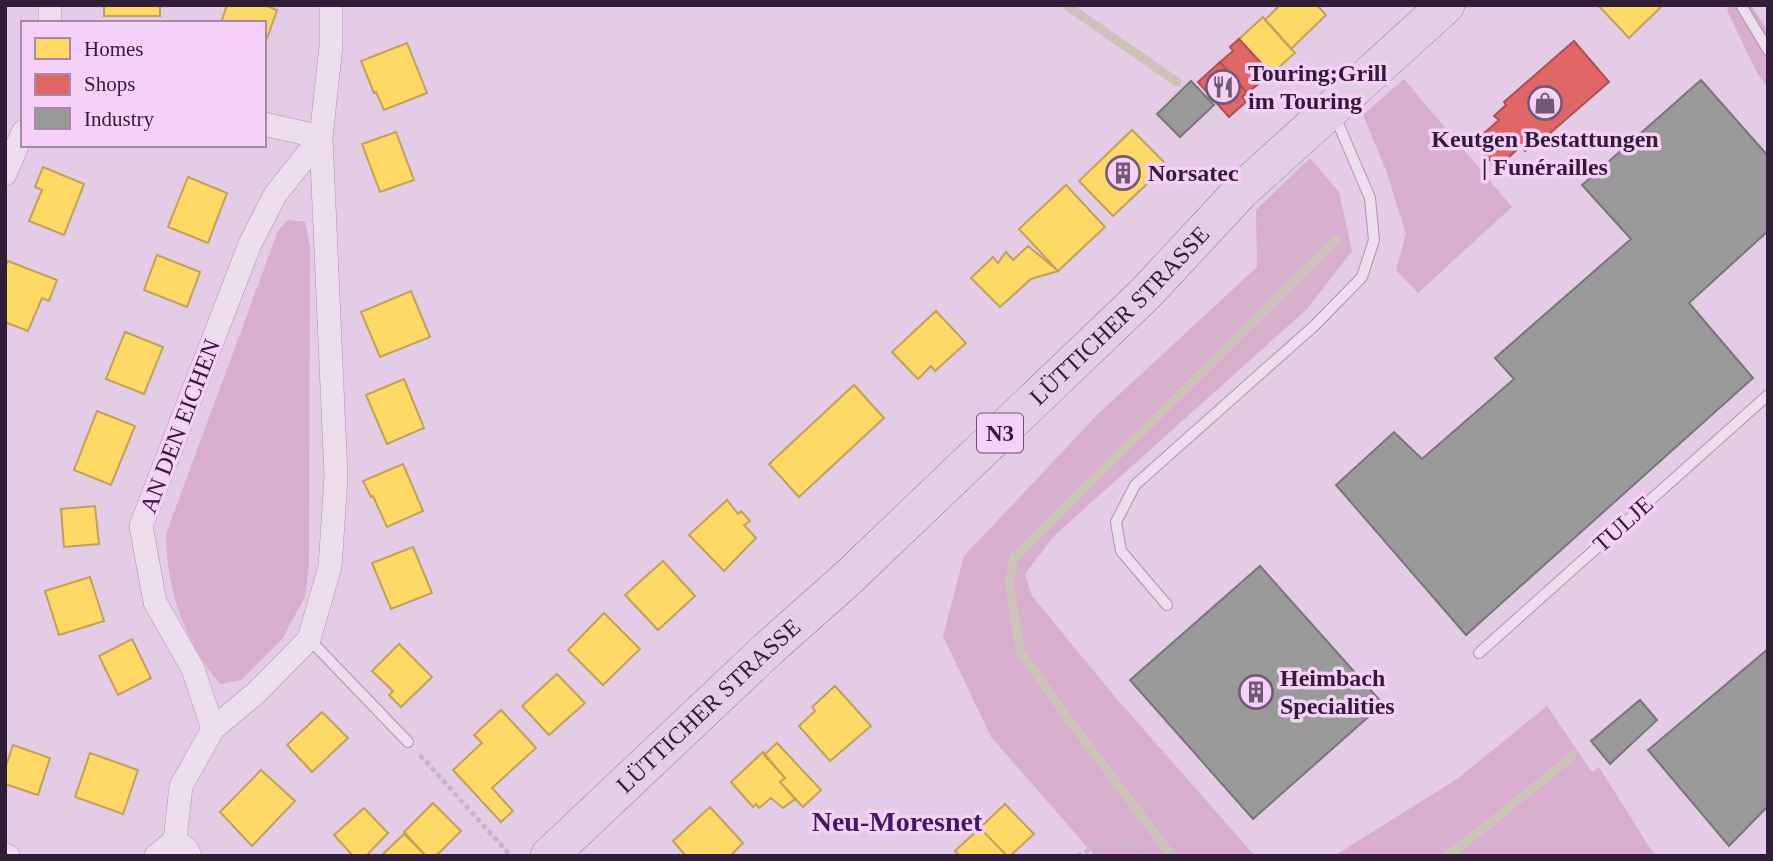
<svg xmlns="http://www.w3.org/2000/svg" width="1773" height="861" font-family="'Times New Roman',serif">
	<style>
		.green { fill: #d8adcd }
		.homes { fill: #ffd966; stroke: #c2a158; stroke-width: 2 }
		.shops { fill: #e06666; stroke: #ac5058; stroke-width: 2 }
		.industry { fill: #999; stroke: #7a747c; stroke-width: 2 }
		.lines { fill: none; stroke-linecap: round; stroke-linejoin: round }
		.stream { stroke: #ccc4b8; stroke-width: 9 }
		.service-casing { stroke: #a895ab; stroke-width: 12 }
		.minor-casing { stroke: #a895ab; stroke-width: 24 }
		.primary-casing { stroke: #8d7c90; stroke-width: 38 }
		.path { stroke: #c4b5c5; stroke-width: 4.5; stroke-dasharray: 5 3.5; stroke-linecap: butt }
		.service { stroke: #ecdeed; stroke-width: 10 }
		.minor { stroke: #ecdeed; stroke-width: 23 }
		.primary { stroke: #e3cfe4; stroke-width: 37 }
		.labels { text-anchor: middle; stroke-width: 7; stroke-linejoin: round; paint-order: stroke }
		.shield { fill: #f6d1f7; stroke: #6d5372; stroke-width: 2 }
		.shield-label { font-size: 23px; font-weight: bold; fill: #321d39 }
		.poi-label { font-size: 24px; font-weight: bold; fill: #321d39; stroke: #f6d1f7; text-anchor: start }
		.street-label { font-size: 24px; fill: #321d39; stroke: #f6d1f7 }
		.quarter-label { font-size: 28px; font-weight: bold; fill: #3e1a68; stroke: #f6d1f7 }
	</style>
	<rect width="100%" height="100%" fill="#e4cce6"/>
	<path class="green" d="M1729,5H1751L1768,31V88L1756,71L1727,10Z
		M1404,79L1512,207L1418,293L1396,270L1406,234L1386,170L1363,115Z
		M1310,158L1339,192L1352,251L1307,309L1054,536L1025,574L1032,596L1116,698L1255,856H1095L991,737L943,636L964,556L1098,414L1257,267L1256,210Z
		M288,220L305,222L310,246L309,565L305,597L282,639L241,680L220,684C184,640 167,591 166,534L278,231Z
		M1547,706L1592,772L1599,767L1655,856H1334L1457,779Z"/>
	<path class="homes" d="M104,5H160V16H104Z
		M227,5H264L277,10L264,47V23H221Z
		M1280,5H1317L1326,15L1291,49L1265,20Z
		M1598,5H1663L1629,38Z
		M1263,17L1295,53L1271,74L1239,39Z
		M407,43L427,93L384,110L376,92L374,93L361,61Z
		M1132,130L1167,165L1113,216L1079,181Z
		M396,132L414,180L380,192L362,144Z
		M43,167L84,184L64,235L29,221L42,190L35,187Z
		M188,177L227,193L208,243L168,227Z
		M1066,185L1105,227L1058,271L1019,229Z
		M1028,246L1058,271L1031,279L1000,307L971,278L993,257L998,263L1006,252L1013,260Z
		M157,255L200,272L187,307L144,290Z
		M8,261L57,280L49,301L42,298L28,331L5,322V267Z
		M411,291L430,337L380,357L361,312Z
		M936,311L966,343L935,371L931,366L918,379L892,352Z
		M125,332L163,347L144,394L106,379Z
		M404,379L424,428L387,444L366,395Z
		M854,385L884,418L799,497L769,464Z
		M97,411L135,426L111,485L74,470Z
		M403,464L423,511L387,527L373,496L371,497L363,481Z
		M727,500L738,514L741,511L750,521L744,525L756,538L724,571L689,535Z
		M95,506L99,544L64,547L61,509Z
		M413,547L432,593L391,609L372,563Z
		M663,561L695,596L658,630L625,595Z
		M90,577L104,621L59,635L45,591Z
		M604,613L640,649L603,685L568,650Z
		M132,639L151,678L118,695L99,656Z
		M399,644L432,677L401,707L389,695L393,691L372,671Z
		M557,674L585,703L549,735L522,706Z
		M835,686L871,726L830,761L799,726L815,711L812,707Z
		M501,710L536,748L492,788L513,811L501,822L453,770L482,743L474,735Z
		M322,712L348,738L312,772L287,745Z
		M777,743L821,790L803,807L780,782L785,778L764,755Z
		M13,745L50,758L38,795L5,784V769Z
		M763,752L785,778L780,782L795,799L783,808L771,798L759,808L756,804L753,807L731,782Z
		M90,753L138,770L123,814L75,797Z
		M261,770L295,801L252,846L220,812Z
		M433,803L461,831L436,856H426L404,832Z
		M1005,804L1034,834L1010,856H1007L980,828Z
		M710,807L743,843L730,856H686L673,841Z
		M364,808L388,833L366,856H353L334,835Z
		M980,828L1007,856H960L955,851Z
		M404,834L426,856H381Z"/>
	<path class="shops" d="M1239,39L1271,74L1247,93L1220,62L1233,51L1230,47Z
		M1574,41L1609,82L1540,142L1538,140L1525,151L1521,146L1497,168L1474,142L1499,120L1494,116L1506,105L1504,102Z
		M1220,62L1247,93L1242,97L1246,102L1229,117L1198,82Z"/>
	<path class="industry" d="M1701,80L1768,156V231L1689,303L1753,378L1466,635L1336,485L1394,432L1422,459L1514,379L1495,358L1631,239L1582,185Z
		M1191,81L1214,105L1180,137L1157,114Z
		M1260,566L1383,704L1253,819L1130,680Z
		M1768,649V806L1729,846L1648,750Z
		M1640,700L1657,720L1610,764L1591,741Z"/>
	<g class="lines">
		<path class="stream" d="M1066,5L1177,82
			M1172,856L1066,716L1020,651L1009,583L1014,558L1336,240
			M1446,856L1483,829L1572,756"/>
		<g class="service-casing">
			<path id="service" d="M1741,5L1768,50
				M1167,605L1121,551L1116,522L1135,485L1314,326L1362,277L1374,240L1370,198L1334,114
				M309,639L408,742
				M1479,653L1768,395"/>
		</g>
		<g class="minor-casing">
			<path id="minor" d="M50,5V23
				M5,174L23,132
				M213,729L193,669L155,602L141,526L250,244L275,195L321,137L331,46V5
				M175,840L187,849L190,856
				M5,855L8,856
				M156,856L175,840L181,786L213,729L257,692L309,639L330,567L336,477L321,137L264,124"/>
		</g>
		<g class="primary-casing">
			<g id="primary">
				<path id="s1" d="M549,856L767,650L849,577L1145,294L1241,191L1446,5"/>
			</g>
		</g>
		<path class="path" d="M420,755L511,856
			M1077,856L1117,836L1146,856"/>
		<use href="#service" class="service"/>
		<use href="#minor" class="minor"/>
		<use href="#primary" class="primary"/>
	</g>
	<defs>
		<g id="restaurant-ring" transform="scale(1.75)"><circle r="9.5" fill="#f6d1f7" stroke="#705a76" stroke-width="1.5"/><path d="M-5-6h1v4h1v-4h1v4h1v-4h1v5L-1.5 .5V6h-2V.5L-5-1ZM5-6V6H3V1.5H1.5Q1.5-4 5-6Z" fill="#705a76"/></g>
		<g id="shop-ring" transform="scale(1.75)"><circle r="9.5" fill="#f6d1f7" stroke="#705a76" stroke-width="1.5"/><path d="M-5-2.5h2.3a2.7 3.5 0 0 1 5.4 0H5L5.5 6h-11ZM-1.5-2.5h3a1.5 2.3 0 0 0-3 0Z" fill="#705a76"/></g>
		<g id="building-ring" transform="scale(1.75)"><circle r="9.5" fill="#f6d1f7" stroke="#705a76" stroke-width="1.5"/><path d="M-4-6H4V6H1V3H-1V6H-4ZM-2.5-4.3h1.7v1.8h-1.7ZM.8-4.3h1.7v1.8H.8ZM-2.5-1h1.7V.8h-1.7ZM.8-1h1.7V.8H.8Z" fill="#705a76"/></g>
	</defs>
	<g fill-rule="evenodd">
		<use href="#restaurant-ring" x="1223" y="87"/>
		<use href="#shop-ring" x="1545" y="103"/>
		<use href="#building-ring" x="1123" y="173"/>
		<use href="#building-ring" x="1256" y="692"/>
	</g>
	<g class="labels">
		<rect class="shield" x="977" y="413.5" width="46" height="39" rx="5"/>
		<g class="shield-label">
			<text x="1000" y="441">N3</text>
		</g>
		<g class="poi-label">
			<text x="1248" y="81">Touring;Grill<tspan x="1248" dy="28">im Touring</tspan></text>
			<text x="1545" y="147" text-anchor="middle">Keutgen Bestattungen<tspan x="1545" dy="28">| Funérailles</tspan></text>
			<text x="1148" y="181">Norsatec</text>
			<text x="1280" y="686">Heimbach<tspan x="1280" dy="28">Specialities</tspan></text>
		</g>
		<g class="street-label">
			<text dy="8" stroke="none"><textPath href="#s1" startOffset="786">LÜTTICHER STRASSE</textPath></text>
			<text transform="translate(180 426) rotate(-69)" y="8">AN DEN EICHEN</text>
			<text transform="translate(1623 524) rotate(-42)" y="8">TULJE</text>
			<text dy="8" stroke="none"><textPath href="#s1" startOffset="219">LÜTTICHER STRASSE</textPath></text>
		</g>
		<g class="quarter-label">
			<text x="897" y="831">Neu-Moresnet</text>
		</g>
	</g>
	<rect width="1773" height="861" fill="none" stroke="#321d39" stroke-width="14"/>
	<rect x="21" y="21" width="245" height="126" fill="#f6d1f7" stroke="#a889ab" stroke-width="2"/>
	<rect x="35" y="38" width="35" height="21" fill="#ffd966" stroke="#a889ab" stroke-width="2"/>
	<text x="84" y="56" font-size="21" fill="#321d39">Homes</text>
	<rect x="35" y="74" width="35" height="21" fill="#e06666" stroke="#a889ab" stroke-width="2"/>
	<text x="84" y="91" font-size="21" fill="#321d39">Shops</text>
	<rect x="35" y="108" width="35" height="21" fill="#999999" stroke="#a889ab" stroke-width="2"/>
	<text x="84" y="126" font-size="21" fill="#321d39">Industry</text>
</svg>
